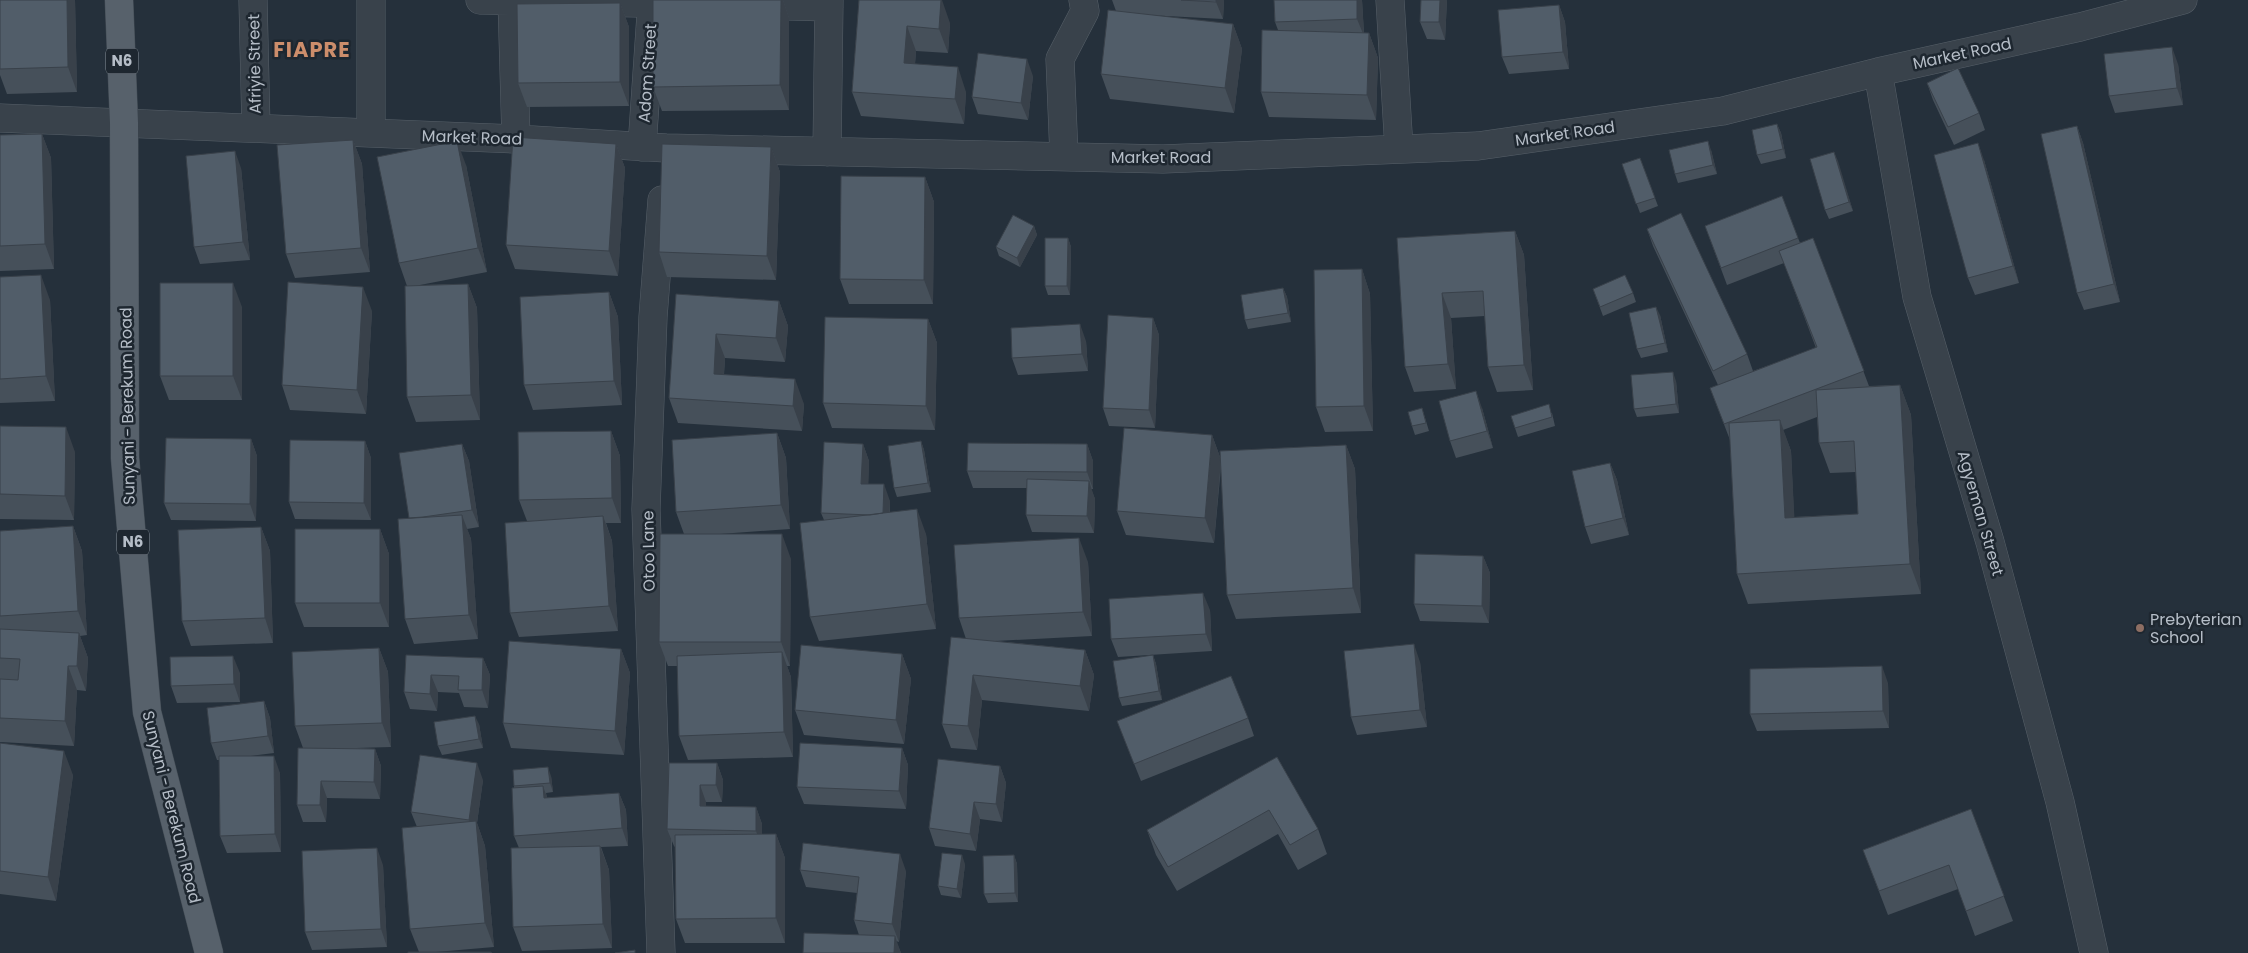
<svg xmlns="http://www.w3.org/2000/svg" width="2248" height="953" font-family="Poppins,sans-serif">
	<style>
		.lines { fill: none; stroke-linecap: round; stroke-linejoin: round }
		.minor-casing { stroke: #576069; stroke-width: 29 }
		.major-casing { stroke: #424b54; stroke-width: 29 }
		.minor { stroke: #39424b; stroke-width: 28 }
		.major { stroke: #57616b; stroke-width: 28 }
		.wall { fill: #46505a; fill-rule: evenodd }
		.shaded-wall { fill: #39414a }
		.building { fill: #515d69; stroke: #39414a }
		.education-dot { fill: #8d6e63; stroke: #1e2730; stroke-width: 2 }
		.labels { text-anchor: middle; stroke-width: 5; stroke-linejoin: round; paint-order: stroke }
		.shield { fill: #1e2730; stroke: #88909a; stroke-width: 1 }
		.shield-label { font-size: 15px; font-weight: bold; fill: #b5bdc7 }
		.street-label { font-size: 16px; fill: #b5bdc7; stroke: #1e2730 }
		.poi-label { font-size: 16px; fill: #b5bdc7; stroke: #1e2730; text-anchor: start }
		.district-label { font-size: 21px; font-weight: bold; letter-spacing: 1px; fill: #cc8d6b; stroke: #1e2730 }
	</style>
	<rect width="100%" height="100%" fill="#25303b"/>
	<g class="lines">
		<g class="minor-casing">
			<path id="minor" d="M253,0L256,128
				M480,0L690,4
				M512,0L516,139
				M1390,0L1399,149
				M748,5L829,7
				M1878,72L1917,297L1990,542L2060,802L2094,953
				M0,118L516,139L666,148L1163,159L1478,146L1723,111L1878,72L2080,27L2183,0
				M371,133V0
				M642,147L652,0
				M827,152L829,0
				M1064,156L1060,59L1085,11L1083,0
				M661,953L646,509L653,317L662,200"/>
		</g>
		<g class="major-casing">
			<path id="major" d="M119,0L124,123L125,458L147,712L209,953"/>
		</g>
		<use href="#minor" class="minor"/>
		<use href="#major" class="major"/>
	</g>
	<path class="wall" d="M0,0H75L77,92L7,94L0,75Z
		M653,0H783L789,18V110L662,111L653,87Z
		M859,0L950,23L948,53L916,51L915,64L966,92L964,124L861,116L852,92Z
		M1112,0H1224L1223,19L1147,15L1233,24L1242,49L1234,113L1110,99L1101,74L1116,11Z
		M1274,0H1362L1364,33H1369L1378,58L1376,120L1269,117L1261,92L1278,30L1275,22Z
		M1421,0H1447L1445,40L1427,39L1420,22Z
		M620,3L629,27V106L527,107L518,83Z
		M1559,5L1565,22L1569,69L1509,74L1502,57Z
		M2178,64L2183,105L2115,113L2109,96Z
		M1033,76L1028,120L978,114L972,97Z
		M1927,83L1979,113L1985,130L1954,145L1933,100Z
		M1777,124L1781,133L1786,158L1761,164L1757,155Z
		M2077,126L2083,143L2120,302L2084,310L2077,293Z
		M42,134L51,158L54,269L0,271V135Z
		M353,140L362,164L370,272L295,278L286,254Z
		M616,144L625,168L618,276L515,269L506,245Z
		M771,147L780,172L776,280L667,277L659,252Z
		M1711,150L1717,174L1678,183L1675,174Z
		M1834,152L1853,211L1829,219L1825,210Z
		M1640,158L1658,206L1640,213L1622,164Z
		M1984,160L2019,283L1975,295L1968,278Z
		M466,165L487,272L420,285L468,284L477,308L480,420L416,422L407,397V286L399,263Z
		M241,168L250,260L200,264L194,247Z
		M925,177L934,202L933,304H849L840,279Z
		M1782,196L1800,243L1813,238L1869,386L1900,385L1911,415L1921,594L1748,604L1737,574L1730,440L1710,388L1718,385L1653,246L1647,229L1747,354L1753,371L1816,348L1784,263L1727,285L1705,226ZM1817,417L1819,443L1830,473L1856,472L1858,514L1794,517L1791,451L1783,430Z
		M1034,226L1037,235L1020,267L999,256L996,247Z
		M1515,231L1524,255L1533,390L1497,392L1488,367L1485,316L1451,318L1456,389L1414,392L1405,367L1397,238Z
		M1068,238L1071,247L1070,295H1048L1045,286Z
		M1362,269L1370,294L1373,431L1325,432L1316,407Z
		M0,277L50,300L55,401L0,403Z
		M1283,288L1287,297L1291,322L1248,329L1245,320Z
		M1593,289L1633,293L1636,302L1603,316Z
		M609,292L618,317L622,405L533,410L524,385Z
		M676,294L779,301L788,326L785,362L725,358L724,375L804,404L802,431L678,423L669,398Z
		M242,307V400H169L160,376Z
		M372,311L366,414L290,410L282,385Z
		M1660,315L1668,352L1641,358L1637,349Z
		M1153,318L1159,335L1155,428L1109,426L1103,408Z
		M928,319L937,343L935,430L832,428L823,403Z
		M1086,341L1088,371L1018,375L1012,358Z
		M1676,381L1679,413L1637,417L1634,409Z
		M1422,408L1429,431L1415,435L1412,426Z
		M1482,408L1493,448L1456,458L1450,441Z
		M1552,413L1555,426L1518,437L1511,416Z
		M0,426L75,452L74,520L0,519Z
		M611,431L620,456L621,523H606L612,541L618,631L519,637L510,613L527,521L519,500Z
		M777,433L786,458L790,529L720,534L791,559L790,666H787L791,677L793,757L688,760L679,736L677,666H668L659,642L684,534L676,512Z
		M1212,435L1220,457L1346,445L1355,469L1361,613L1236,619L1227,595L1221,467L1214,543L1126,535L1117,511Z
		M251,439L257,456L256,521L171,520L164,503Z
		M365,441L371,458V520L295,519L289,502Z
		M921,441L924,450L931,492L897,497L894,488Z
		M462,444L469,461L479,527L467,529L471,539L478,639L414,644L405,619L409,518Z
		M863,444L869,461L868,484L890,501V512L926,534L936,629L819,641L810,617L824,520L821,513Z
		M1087,444L1093,461V489H1091L1095,499L1094,533L1032,532L1026,515L1027,488H973L967,471Z
		M1610,463L1617,480L1629,535L1591,544L1585,527Z
		M73,526L82,551L87,635L80,636L88,658L86,691L77,690L74,746L0,742V531Z
		M261,527L270,551L273,643L191,646L182,621Z
		M380,529L389,554V627H304L295,603Z
		M1483,556L1490,573L1489,623L1420,621L1414,604Z
		M1088,562L1092,636L995,641L1085,650L1094,675L1089,711L982,700L977,750L951,748L942,724L966,639L959,618Z
		M1210,610L1212,651L1118,657L1111,639Z
		M379,648L388,672L391,747L357,748L375,749L381,766L380,799L327,798L326,822H303L297,805L303,748L295,726Z
		M621,649L630,673L624,755L511,748L503,723Z
		M902,654L911,679L904,744L804,735L795,710Z
		M406,655L483,658L490,675L488,708L464,707L459,693L438,692L437,711L410,709L404,692Z
		M1153,655L1156,664L1162,700L1122,706L1119,698Z
		M1420,662L1427,727L1357,735L1351,717Z
		M240,673V702L177,703L171,686Z
		M1888,683L1889,728L1757,731L1750,714Z
		M264,701L270,718L274,753L251,756L280,773L281,852L227,853L220,836L219,760H217L211,743Z
		M1248,718L1254,736L1141,781L1117,721Z
		M479,724L483,748L442,755L438,746Z
		M0,743L73,775L56,901L0,894Z
		M902,748L908,765L906,809L804,804L797,787Z
		M1277,757L1318,829L1327,854L1298,870L1278,834L1177,891L1156,855L1147,830Z
		M717,763L723,780L722,802H706V806L756,807L762,824V834H776L785,858V943H685L676,919L675,847L674,846L667,829Z
		M1000,766L1006,783L1002,822L980,819L976,851L935,846L929,828Z
		M551,776L553,792L546,793L547,798L619,793L626,810L628,846L601,847L609,870L612,948L522,951L513,927L519,848L514,836V786Z
		M483,780L477,823L485,846L494,947L436,952H491L492,953H408L419,952L410,929L417,827L411,812Z
		M1971,809L2013,921L1975,936L1958,889L1888,915L1863,850Z
		M1014,855L1017,864L1018,902L988,903L984,894Z
		M965,864L961,898L941,895L938,886Z
		M383,865L387,947L312,950L305,932Z
		M800,870L906,871L899,942L896,941L901,953H803L859,935L854,920L857,893L806,887Z"/>
	<path class="shaded-wall" d="M67,0H75L77,92L68,67Z
		M781,0H783L789,18V110L780,85Z
		M941,0H942L950,23L948,53L939,29Z
		M1216,0H1224L1223,19L1216,2Z
		M1357,0H1362L1364,36L1357,19Z
		M1440,0H1447L1445,40L1439,22Z
		M620,3L629,27V106L620,82Z
		M1559,5L1565,22L1569,69L1563,52Z
		M1233,24L1242,49L1234,113L1225,88Z
		M907,26L916,51L913,88L904,63Z
		M1369,33L1378,58L1376,120L1367,95Z
		M2172,47L2178,64L2183,105L2177,88Z
		M1027,59L1033,76L1028,120L1021,103Z
		M958,67L966,92L964,124L955,99Z
		M1777,124L1781,133L1786,158L1783,149Z
		M2077,126L2083,143L2120,302L2114,284Z
		M42,134L51,158L54,269L45,244Z
		M353,140L362,164L370,272L361,248Z
		M457,141L466,165L487,272L478,248Z
		M1708,141L1711,150L1717,174L1713,165Z
		M1978,143L1984,160L2019,283L2013,266Z
		M616,144L625,168L618,276L609,251Z
		M771,147L780,172L776,280L767,256Z
		M235,151L241,168L250,260L243,242Z
		M1834,152L1838,161L1853,211L1849,202Z
		M925,177L934,202L933,304L924,280Z
		M1034,226L1037,235L1020,267L1017,258Z
		M1515,231L1524,255L1533,390L1524,365Z
		M1068,238L1071,247L1070,295L1067,286Z
		M1362,269L1370,294L1373,431L1364,406Z
		M41,275L50,300L55,401L46,376Z
		M233,283L242,307V400L233,376Z
		M468,284L477,308L480,420L471,395Z
		M363,287L372,311L366,414L357,390Z
		M1283,288L1287,297L1291,322L1288,313Z
		M609,292L618,317L622,405L614,381Z
		M1442,293L1451,318L1456,389L1448,364Z
		M779,301L788,326L785,362L776,338Z
		M1656,307L1660,315L1668,352L1665,343Z
		M1153,318L1159,335L1155,428L1149,410Z
		M928,319L937,343L935,430L926,406Z
		M1080,324L1086,341L1088,371L1082,354Z
		M716,334L725,358L722,399L714,374Z
		M1673,372L1676,381L1679,413L1676,404Z
		M795,379L804,404L802,431L793,406Z
		M1900,385L1911,415L1921,594L1910,564Z
		M1476,391L1482,408L1493,448L1487,431Z
		M1780,420L1791,451L1796,548L1785,518Z
		M66,427L75,452L74,520L65,496Z
		M611,431L620,456L621,523L612,498Z
		M777,433L786,458L790,529L781,505Z
		M1212,435L1221,460L1214,543L1205,518Z
		M251,439L257,456L256,521L250,504Z
		M365,441L371,458V520L364,503Z
		M921,441L924,450L931,492L928,483Z
		M462,444L469,461L479,527L472,510Z
		M863,444L869,461L868,501L861,484Z
		M1087,444L1093,461V489L1087,472Z
		M1346,445L1355,469L1361,613L1353,588Z
		M1610,463L1617,480L1629,535L1623,518Z
		M1089,481L1095,499L1094,533L1087,516Z
		M884,484L890,501L889,532L883,515Z
		M917,509L926,534L936,629L927,604Z
		M462,515L471,539L478,639L469,615Z
		M603,516L612,541L618,631L609,606Z
		M73,526L82,551L87,635L78,611Z
		M261,527L270,551L273,643L265,618Z
		M380,529L389,554V627L380,603Z
		M782,534L791,559L790,666L781,642Z
		M1079,538L1088,562L1092,636L1083,612Z
		M1483,556L1490,573L1489,623L1482,606Z
		M1203,593L1210,610L1212,651L1206,634Z
		M79,633L88,658L86,691L77,666Z
		M1414,644L1420,662L1427,727L1420,710Z
		M379,648L388,672L391,747L382,723Z
		M621,649L630,673L624,755L615,731Z
		M1085,650L1094,675L1089,711L1080,686Z
		M782,652L791,677L793,757L784,732Z
		M902,654L911,679L904,744L896,720Z
		M1153,655L1156,664L1162,700L1159,691Z
		M233,656L240,673V702L234,684Z
		M483,658L490,675L488,708L482,690Z
		M68,666L77,690L74,746L65,721Z
		M1882,666L1888,683L1889,728L1883,711Z
		M431,675L438,692L437,711L430,694Z
		M973,675L982,700L977,750L968,726Z
		M264,701L270,718L274,753L268,736Z
		M475,716L479,724L483,748L479,739Z
		M902,748L908,765L906,809L899,791Z
		M375,749L381,766L380,799L374,782Z
		M64,751L73,775L56,901L48,877Z
		M274,756L280,773L281,852L275,834Z
		M477,763L483,780L477,823L485,846L494,947L485,923L475,837L469,820Z
		M717,763L723,780L722,802L716,785Z
		M1000,766L1006,783L1002,822L996,804Z
		M548,767L551,776L553,792L550,783Z
		M321,781L327,798L326,822L320,805Z
		M700,785L706,802V823L700,806Z
		M543,786L549,803L544,798Z
		M619,793L626,810L628,846L622,828Z
		M974,802L980,819L976,851L970,834Z
		M756,807L762,824V848L756,831Z
		M776,834L785,858V943L776,918Z
		M600,846L609,870L612,948L603,924Z
		M377,848L383,865L387,947L381,929Z
		M900,854L906,871L899,942L892,924Z
		M962,855L965,864L961,898L957,889Z
		M1014,855L1017,864L1018,902L1015,893Z
		M895,936L901,953H894Z"/>
	<path class="building" d="M0,0H67L68,67L0,69Z
		M653,0H781L780,85L653,87Z
		M859,0H941L939,29L907,26L904,63L958,67L955,99L852,92Z
		M1181,0H1216V2Z
		M1274,0H1357V19L1275,22Z
		M1421,0H1440L1439,22H1420Z
		M620,3V82L518,83L517,4Z
		M1559,5L1563,52L1502,57L1498,10Z
		M1108,10L1233,24L1225,88L1101,74Z
		M1262,30L1369,33L1367,95L1261,92Z
		M2172,47L2177,88L2109,96L2104,54Z
		M978,53L1027,59L1021,103L972,97Z
		M1958,68L1979,113L1948,127L1927,83Z
		M1777,124L1783,149L1757,155L1752,130Z
		M2077,126L2114,284L2077,293L2041,134Z
		M42,134L45,244L0,246V135Z
		M513,137L616,144L609,251L506,245Z
		M353,140L361,248L286,254L277,145Z
		M457,141L478,248L399,263L377,157Z
		M1708,141L1713,165L1675,174L1669,150Z
		M1978,143L2013,266L1968,278L1934,155Z
		M662,144L771,147L767,256L659,252Z
		M235,151L243,242L194,247L186,156Z
		M1834,152L1849,202L1825,210L1810,159Z
		M1640,158L1655,198L1636,204L1622,164Z
		M841,176L925,177L924,280L840,279Z
		M1782,196L1798,238L1721,268L1705,226Z
		M1681,213L1747,354L1713,371L1647,229Z
		M1013,215L1034,226L1017,258L996,247Z
		M1515,231L1524,365L1488,367L1483,291L1442,293L1448,364L1405,367L1397,238Z
		M1045,238H1068L1067,286H1045Z
		M1813,238L1864,371L1724,424L1710,388L1817,347L1779,251Z
		M1362,269L1364,406L1316,407L1314,270Z
		M41,275L46,376L0,379V277Z
		M1625,275L1633,293L1600,307L1593,289Z
		M288,282L363,287L357,390L282,385Z
		M160,283H233V376H160Z
		M468,284L471,395L407,397L405,286Z
		M1283,288L1288,313L1245,320L1241,295Z
		M609,292L614,381L524,385L520,297Z
		M676,294L779,301L776,338L716,334L714,374L795,379L793,406L669,398Z
		M1656,307L1665,343L1637,349L1629,313Z
		M1108,315L1153,318L1149,410L1103,408Z
		M825,317L928,319L926,406L823,403Z
		M1080,324L1082,354L1012,358L1011,328Z
		M1673,372L1676,404L1634,409L1631,375Z
		M1900,385L1910,564L1737,574L1729,423L1780,420L1785,518L1858,514L1854,441L1819,443L1816,390Z
		M1476,391L1487,431L1450,441L1439,401Z
		M1549,404L1552,417L1515,428L1511,416Z
		M1422,408L1426,423L1412,426L1408,412Z
		M0,426L66,427L65,496L0,494Z
		M1124,428L1212,435L1205,518L1117,511Z
		M611,431L612,498L519,500L518,432Z
		M777,433L781,505L676,512L672,440Z
		M166,438L251,439L250,504L164,503Z
		M290,440L365,441L364,503L289,502Z
		M921,441L928,483L894,488L888,446Z
		M824,442L863,444L861,484H884L883,513L870,515L821,513Z
		M968,443L1087,444V472L967,471Z
		M462,444L472,510L423,517L409,518L399,453Z
		M1346,445L1353,588L1227,595L1220,451Z
		M1610,463L1623,518L1585,527L1572,471Z
		M1027,479L1089,481L1087,516L1026,515Z
		M917,509L927,604L810,617L800,523Z
		M462,515L469,615L405,619L398,519Z
		M603,516L609,606L510,613L505,523Z
		M73,526L78,611L0,616V531Z
		M261,527L265,618L182,621L178,530Z
		M295,529H380V603H295Z
		M660,534H782L781,642H659Z
		M1079,538L1083,612L959,618L954,545Z
		M1415,554L1483,556L1482,606L1414,604Z
		M1203,593L1206,634L1111,639L1109,599Z
		M0,629L79,633L77,666H68L65,721L0,718V679L18,680L20,659L0,658Z
		M951,637L1085,650L1080,686L973,675L968,726L942,724Z
		M509,641L621,649L615,731L503,723Z
		M1414,644L1420,710L1351,717L1344,651Z
		M801,645L902,654L896,720L795,710Z
		M379,648L382,723L295,726L292,652Z
		M782,652L784,732L679,736L677,656Z
		M406,655L483,658L482,690H458L459,676L431,675L430,694L404,692Z
		M1153,655L1159,691L1119,698L1113,661Z
		M233,656L234,684L171,686L170,657Z
		M1882,666L1883,711L1750,714V669Z
		M1231,676L1248,718L1134,764L1117,721Z
		M264,701L268,736L211,743L207,708Z
		M475,716L479,739L438,746L434,722Z
		M0,743L64,751L48,877L0,871Z
		M800,743L902,748L899,791L797,787Z
		M298,748L375,749L374,782L321,781L320,805H297Z
		M420,755L477,763L469,820L411,812Z
		M219,756H274L275,834L220,836Z
		M1277,757L1318,829L1290,845L1269,810L1168,867L1147,830Z
		M938,759L1000,766L996,804L974,802L970,834L929,828Z
		M669,763H717L716,785H700V806L756,807V831L667,829Z
		M548,767L550,783L514,786L513,770Z
		M543,786L544,798L619,793L622,828L514,836L512,788Z
		M1971,809L2004,896L1966,911L1949,865L1879,891L1863,850Z
		M476,821L485,923L410,929L402,828Z
		M776,834V918L676,919L675,835Z
		M803,843L900,854L892,924L854,920L859,877L800,870Z
		M600,846L603,924L513,927L511,848Z
		M377,848L381,929L305,932L302,851Z
		M942,853L962,855L957,889L938,886Z
		M1014,855L1015,893L984,894L983,856Z
		M804,933L895,936L894,953H803Z
		M635,950V953H615Z
		M408,952H491V953H408Z"/>
	<circle class="education-dot" cx="2140" cy="628" r="5"/>
	<g class="labels">
		<g class="shield">
			<rect x="106" y="48.5" width="32" height="25" rx="4"/>
			<rect x="117" y="529.5" width="32" height="25" rx="4"/>
		</g>
		<g class="shield-label">
			<text x="122" y="66">N6</text>
			<text x="133" y="547">N6</text>
		</g>
		<g class="street-label">
			<text transform="translate(1962 53) rotate(-12)" y="6">Market Road</text>
			<text transform="translate(254 64) rotate(-91)" y="6">Afriyie Street</text>
			<text transform="translate(647 73) rotate(-86)" y="6">Adom Street</text>
			<text transform="translate(1565 133) rotate(-8)" y="6">Market Road</text>
			<text transform="translate(472 137) rotate(2)" y="6">Market Road</text>
			<text x="1161" y="163">Market Road</text>
			<text transform="translate(127 406) rotate(-91)" y="6">Sunyani - Berekum Road</text>
			<text transform="translate(1981 513) rotate(74)" y="6">Agyeman Street</text>
			<text transform="translate(648 551) rotate(-91)" y="6">Otoo Lane</text>
			<text transform="translate(172 807) rotate(76)" y="6">Sunyani - Berekum Road</text>
		</g>
		<g class="poi-label">
			<text x="2150" y="625">Prebyterian<tspan x="2150" dy="18">School</tspan></text>
		</g>
		<g class="district-label">
			<text x="312" y="57">FIAPRE</text>
		</g>
	</g>
</svg>
